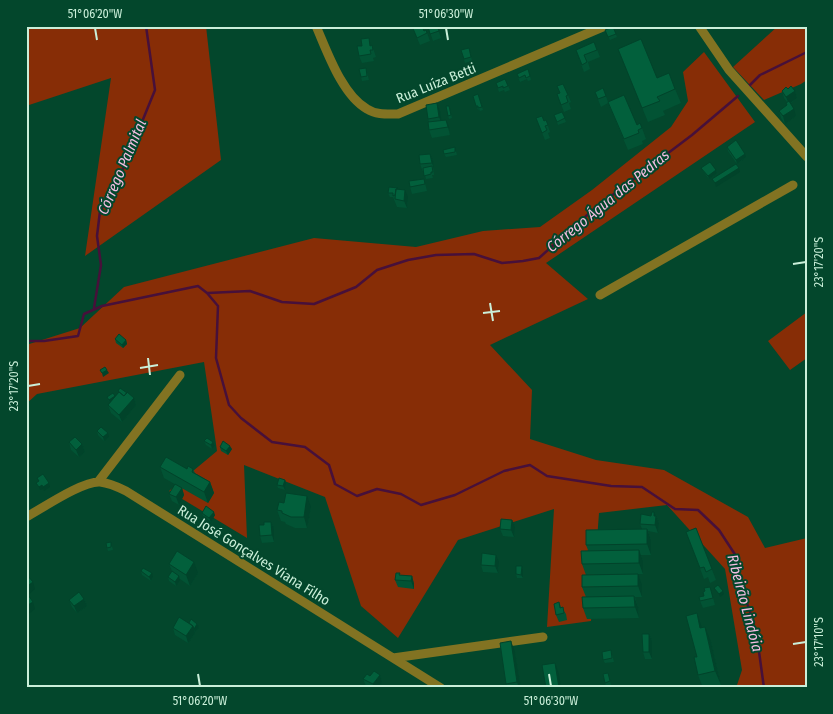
<svg xmlns="http://www.w3.org/2000/svg" width="833" height="714" font-family="'Fira Sans Condensed',sans-serif">
	<style>
		.green { fill: #872d06 }
		.lines { fill: none; stroke-linecap: round; stroke-linejoin: round }
		.stream { stroke: #47103a; stroke-width: 2.5 }
		.minor { stroke: #827322; stroke-width: 9 }
		.wall { fill: #025334 }
		.shaded-wall { fill: #01432a }
		.building { fill: #02603c; stroke: #01432a }
		.ticks { fill: none; stroke: #caefd9; stroke-width: 2 }
		.labels { text-anchor: middle; stroke-width: 4; stroke-linejoin: round; paint-order: stroke }
		.street-label { font-size: 14px; fill: #caefd9; stroke: #03472c }
		.water-label { font-size: 15px; font-style: italic; fill: #f3bde1; stroke: #03472c }
		.neatline { fill: none; stroke: #caefd9; stroke-width: 2 }
		.ticks-label { font-size: 12px; text-anchor: middle; fill: #caefd9 }
	</style>
	<rect width="100%" height="100%" fill="#03472c"/>
	<path class="green" d="M26,26H206L221,160L85,256L111,78L26,106Z
		M778,26H807V80L801,84L764,100L733,67Z
		M704,52L755,122L546,263L588,299L490,345L532,390L530,439L596,460L664,470L748,517L765,548L807,538V688H736L742,670L725,569L667,505L599,513L591,621L547,627L554,509L458,540L398,638L361,606L325,497L244,465L247,538L169,491L217,451L204,362L37,394L26,404V345L80,328L124,287L314,238L416,247L483,231L540,227L592,190L671,127L688,101L683,72Z
		M807,312V358L790,370L768,341Z"/>
	<g class="lines">
		<path class="stream" d="M749,86L760,75L807,52
			M208,293L250,291L282,302L314,304L356,287L377,270L408,260L436,255L474,254L502,263L523,261L539,258L594,209L692,135L738,96
			M94,308L101,265L97,236L100,211L115,188L155,90L146,26
			M26,341H44L78,336L84,314L102,306L198,286L207,293L218,306L216,358L229,405L241,418L272,442L305,447L329,465L335,484L357,496L377,489L401,494L421,505L455,495L504,471L530,465L547,476L611,486L642,487L675,509L698,510L719,530L736,556L742,593L749,608L757,637L764,688"/>
		<path class="minor" d="M316,26C327,51 342,95 367,109C376,115 387,114 398,114L605,26
			M699,26L729,70L807,157
			M600,295L793,185
			M98,482L180,375
			M26,517C43,508 82,481 100,482C110,483 118,487 126,491L441,688
			M393,658L543,637"/>
	</g>
	<path class="wall" d="M412,26L424,31L426,30L430,41L420,45Z
		M428,26H437L441,38L433,41Z
		M613,27L617,37L610,40L605,30Z
		M594,42L600,57L588,62L590,69L584,72L576,50Z
		M372,45L376,57L373,58L374,61L362,63L359,56L362,46Z
		M469,48L472,61L465,63L461,50Z
		M618,49L657,78L675,89L681,103L663,111L665,115L648,122Z
		M366,68L369,80L362,81L361,77Z
		M528,69L531,80L528,81L527,79L520,82L517,74Z
		M505,79L510,90L505,92L504,90L499,92L496,83Z
		M603,88L608,102L637,125L642,128L646,139L642,141L643,144L628,150L608,103L601,107L595,92Z
		M788,89L795,91L797,98L790,104L796,116L785,124L781,118L779,111L787,105L786,103L787,102L784,98L782,91Z
		M478,94L483,110L480,111L479,109L478,110L473,96Z
		M557,94L568,95L571,102L569,103L571,109L564,112Z
		M437,103L440,111L441,120L449,127L450,135L432,138L429,130V122L428,119Z
		M449,106L452,118L449,119L448,116Z
		M562,112L566,122L558,125L554,115Z
		M536,118L544,121L546,120L550,132L548,133L550,138L545,140Z
		M727,147L746,157L737,164L728,151Z
		M456,151L457,155L446,157L444,154Z
		M430,154L433,161L434,175H432L433,178L426,179L424,172H423L420,164Z
		M701,168L716,170L717,173L709,179L703,171Z
		M424,179L427,191L412,194L410,187Z
		M389,187L408,197L407,208L397,207L393,197H390L388,193Z
		M115,339L126,340L127,344L123,348L116,343Z
		M118,391L134,398L136,405L122,422L111,413L108,405L110,403L107,397H115L119,393Z
		M97,431L109,437L104,441L98,435Z
		M204,441L213,442L215,446L212,449L206,445Z
		M69,442L82,444L85,452L79,457L71,450Z
		M220,447L232,449L228,455L221,451Z
		M160,467L193,469L195,473L210,482L214,493L208,503L164,478Z
		M285,480L286,483L285,490L278,488L277,485Z
		M182,488L184,495L179,505L172,501L169,494Z
		M311,507L307,528H295L286,524L285,522L281,521L277,510Z
		M654,512L659,523L658,533L648,531L651,540V555H641L643,561V574L586,575L582,564L588,550L586,545L642,529L640,524Z
		M202,513L215,515L211,522L203,516Z
		M512,520L515,527L514,537L503,536L500,529Z
		M271,522L274,529V542L262,543L260,536L264,525Z
		M696,528L716,580L710,583L708,577L704,579L686,532Z
		M112,546L113,550L108,551L107,548Z
		M499,562L498,573L483,572L481,565Z
		M169,564L198,573L190,586L180,579L176,586L169,581L168,577L172,571Z
		M522,566L523,570V578H517L516,574Z
		M141,571L153,577L151,581L142,575Z
		M400,575L412,576L414,584V589L398,587L395,580Z
		M642,585V597H635L638,607L639,618L587,619L583,608L586,597L582,587Z
		M710,587L715,605L703,608L700,601L704,596L705,591Z
		M84,599L87,606L77,613L72,607L69,600Z
		M559,602L561,607L566,614L567,620L559,622L556,615Z
		M189,623L197,624L199,627L195,632V633L188,643L175,635L173,628Z
		M702,628L711,642L721,685L709,688H703L698,675L697,657Z
		M649,634L652,641V659H645L643,652Z
		M515,652L521,688H508L506,684Z
		M612,654L614,662L605,663L603,660Z
		M608,673L611,685L606,686L605,683Z
		M380,675L382,682L378,688H369L366,686L363,679L370,676Z"/>
	<path class="shaded-wall" d="M795,91L797,98L789,104L786,97Z
		M437,103L440,111L442,124L439,117Z
		M794,109L796,116L785,124L783,116Z
		M446,120L449,127L450,135L448,127Z
		M430,154L433,161L434,170L432,163Z
		M745,154L746,157L737,164L736,160Z
		M739,168L740,172L716,187L715,183Z
		M716,170L717,173L709,179L708,176Z
		M405,190L408,197L407,208L404,201Z
		M126,340L127,344L123,348L122,345Z
		M107,370L109,373L103,377L102,373Z
		M115,396L116,399L110,404L109,400Z
		M134,398L136,405L122,422L119,415Z
		M108,433L109,437L104,441L103,437Z
		M213,442L215,446L212,449L211,445Z
		M82,444L85,452L79,457L76,450Z
		M230,446L232,449L228,455L226,451Z
		M285,480L286,483L285,490L283,486Z
		M210,482L214,493L208,503L204,492Z
		M49,483L50,487L44,491L43,487Z
		M42,485L43,489L40,490L39,487Z
		M182,488L184,495L179,505L176,497Z
		M307,496L311,507L307,528L304,517Z
		M214,512L215,515L211,522L209,518Z
		M654,512L659,523L658,533L655,525L654,516Z
		M512,520L515,527L514,537L511,530Z
		M271,522L274,529V542L272,535Z
		M647,529L651,540V555L647,544Z
		M639,550L643,561V574L639,563Z
		M496,555L499,562L498,573L495,566Z
		M194,562L198,573L190,586L186,575Z
		M522,566L523,570V578L521,575Z
		M152,573L153,577L151,581L149,577Z
		M638,574L642,585V597L638,586Z
		M179,576L180,580L176,586L175,582Z
		M412,576L414,584V589L411,581Z
		M33,582L35,589L27,596L26,587Z
		M723,591L724,594L720,597L719,594Z
		M634,596L638,607L639,618L635,607Z
		M84,599L87,606L77,613L74,606Z
		M33,602L35,609L26,616V606Z
		M697,613L702,628L706,643L700,628Z
		M197,624L199,627L195,632L194,629Z
		M193,626L195,633L188,643L186,636Z
		M705,627L711,642L721,685L715,671Z
		M649,634L652,641V659L649,652Z
		M511,641L515,652L521,688H519L517,682Z
		M555,663L559,674L561,688H559Z
		M380,675L382,682L378,688H374L373,684Z"/>
	<path class="building" d="M412,26H422L424,31L426,30L427,33L417,38Z
		M428,26H437L439,31L430,34Z
		M613,27L616,34L608,37L605,30Z
		M369,38L370,46L372,45L373,50H370L371,54L359,56L357,46H362L361,39Z
		M641,39L657,78L669,73L675,89L657,97L660,101L642,108L618,49Z
		M594,42L597,50L584,55L587,62L582,65L576,50Z
		M469,48L471,57L464,59L461,50Z
		M366,68L367,76L361,77L359,69Z
		M528,69L530,76L526,78L525,75L519,78L517,74Z
		M505,79L508,86L503,88V86L498,88L496,83Z
		M563,84L568,95L566,96L568,102L561,105L557,94L560,93L557,86Z
		M791,86L795,91L786,97L782,91L786,87L788,89Z
		M603,88L606,96L598,99L595,92Z
		M478,94L482,107L478,108V106H476L473,96Z
		M624,95L637,125L640,123L642,128L638,130L639,133L624,139L608,102Z
		M789,101L794,109L783,116L779,111L787,105L786,103Z
		M437,103L439,117L428,119L426,105Z
		M446,106H449L451,115L448,116Z
		M562,112L565,118L557,122L554,115Z
		M542,116L544,121L546,120L548,125L545,126L547,130L542,133L536,118Z
		M446,120L448,127L429,130L428,122Z
		M736,140L745,154L736,160L727,147Z
		M455,147V152L444,154L443,150Z
		M430,154L432,163L420,164L419,155Z
		M710,162L716,170L708,176L701,168Z
		M736,164L739,168L715,183L712,179Z
		M432,166L433,172H431V174L424,176L423,168Z
		M424,179L425,184L410,187L409,181Z
		M389,187L398,188L396,189L395,195L393,196V193H388Z
		M396,189L405,190L404,201L395,199Z
		M119,334L126,340L122,345L115,339Z
		M105,367L107,370L102,373L100,370Z
		M120,388L127,393L124,396L118,391Z
		M119,392L124,396L127,392L134,398L119,415L108,405Z
		M113,393L115,396L109,400L107,397Z
		M101,427L108,433L103,437L97,431Z
		M75,437L82,444L76,450L69,442Z
		M207,438L213,442L211,445L204,441Z
		M223,441L230,446L226,451L220,447Z
		M166,457L187,469L188,466L193,469L192,472L210,482L204,492L160,467Z
		M43,474L49,483L43,487L42,485L39,487L36,483L39,481L37,478Z
		M279,478L285,480L283,486L277,485Z
		M175,484L182,488L176,497L169,494Z
		M286,493L307,496L304,517H291L282,513V511L277,510L279,502L284,503Z
		M206,506L214,512L209,518L202,513Z
		M652,512H654V516H656L655,525L640,524L641,514L651,516Z
		M501,519L512,520L511,530L500,529Z
		M264,522H271L272,535L260,536L259,525H264Z
		M696,528L712,569L706,572L704,567L700,568L686,532Z
		M647,529V544L586,545V530Z
		M111,542V547L107,548L106,543Z
		M639,550V563L582,564L581,551Z
		M177,551L194,562L186,575L169,564Z
		M482,553L496,555L495,566L481,565Z
		M516,566H522L521,575L516,574Z
		M143,568L152,573L149,577L141,571Z
		M172,571L179,576L175,582L168,577Z
		M396,573H400L399,575L412,576L411,581L395,580Z
		M26,574L33,582L26,587Z
		M638,574V586L582,587V575Z
		M718,585L723,591L719,594L714,588Z
		M710,587L713,598L700,601L699,597L704,596L703,592L705,591L704,588Z
		M79,592L84,599L74,606L69,600Z
		M28,595L33,602L26,606V596Z
		M634,596L635,607L583,608L582,597Z
		M559,602L560,608L563,607L564,613L556,615L554,604Z
		M697,613L700,628L705,627L715,671L698,675L694,657H697L686,616Z
		M179,617L193,626L186,636L173,628Z
		M191,619L197,624L194,629L193,626L189,623Z
		M642,634H649V652H643Z
		M511,641L517,682L506,684L500,643Z
		M611,650L612,658L603,660L602,652Z
		M555,663L559,688H546L542,665Z
		M374,671L380,675L373,684L363,679L367,674L370,676Z
		M608,673L610,681L605,683L603,674Z"/>
	<path class="ticks" d="M95,28L97,40M446,28L448,40M793,264L806,262M490,303L493,321M483,313L500,311M148,358L150,375M140,368L158,365M28,386L40,384M793,644L806,642M198,674L200,686M549,674L551,686"/>
	<g class="labels">
		<g class="street-label">
			<text transform="translate(436 83) rotate(-22)" y="5">Rua Luíza Betti</text>
			<text transform="translate(254 555) rotate(32)" y="5">Rua José Gonçalves Viana Filho</text>
		</g>
		<g class="water-label">
			<text transform="translate(122 167) rotate(-67)" y="5">Córrego Palmital</text>
			<text transform="translate(608 201) rotate(-39)" y="5">Córrego Água das Pedras</text>
			<text transform="translate(745 603) rotate(75)" y="5">Ribeirão Lindóia</text>
		</g>
	</g>
	<rect width="833" height="714" fill="none" stroke="#03472c" stroke-width="55"/>
	<rect x="28" y="28" width="778" height="658" class="neatline"/>
	<g class="ticks-label">
		<text x="95" y="18">51°06'20"W</text>
		<text x="446" y="18">51°06'30"W</text>
		<text transform="translate(819 262) rotate(-90)" y="4">23°17'20"S</text>
		<text transform="translate(14 386) rotate(-90)" y="4">23°17'20"S</text>
		<text transform="translate(819 642) rotate(-90)" y="4">23°17'10"S</text>
		<text x="200" y="705">51°06'20"W</text>
		<text x="551" y="705">51°06'30"W</text>
	</g>
</svg>
